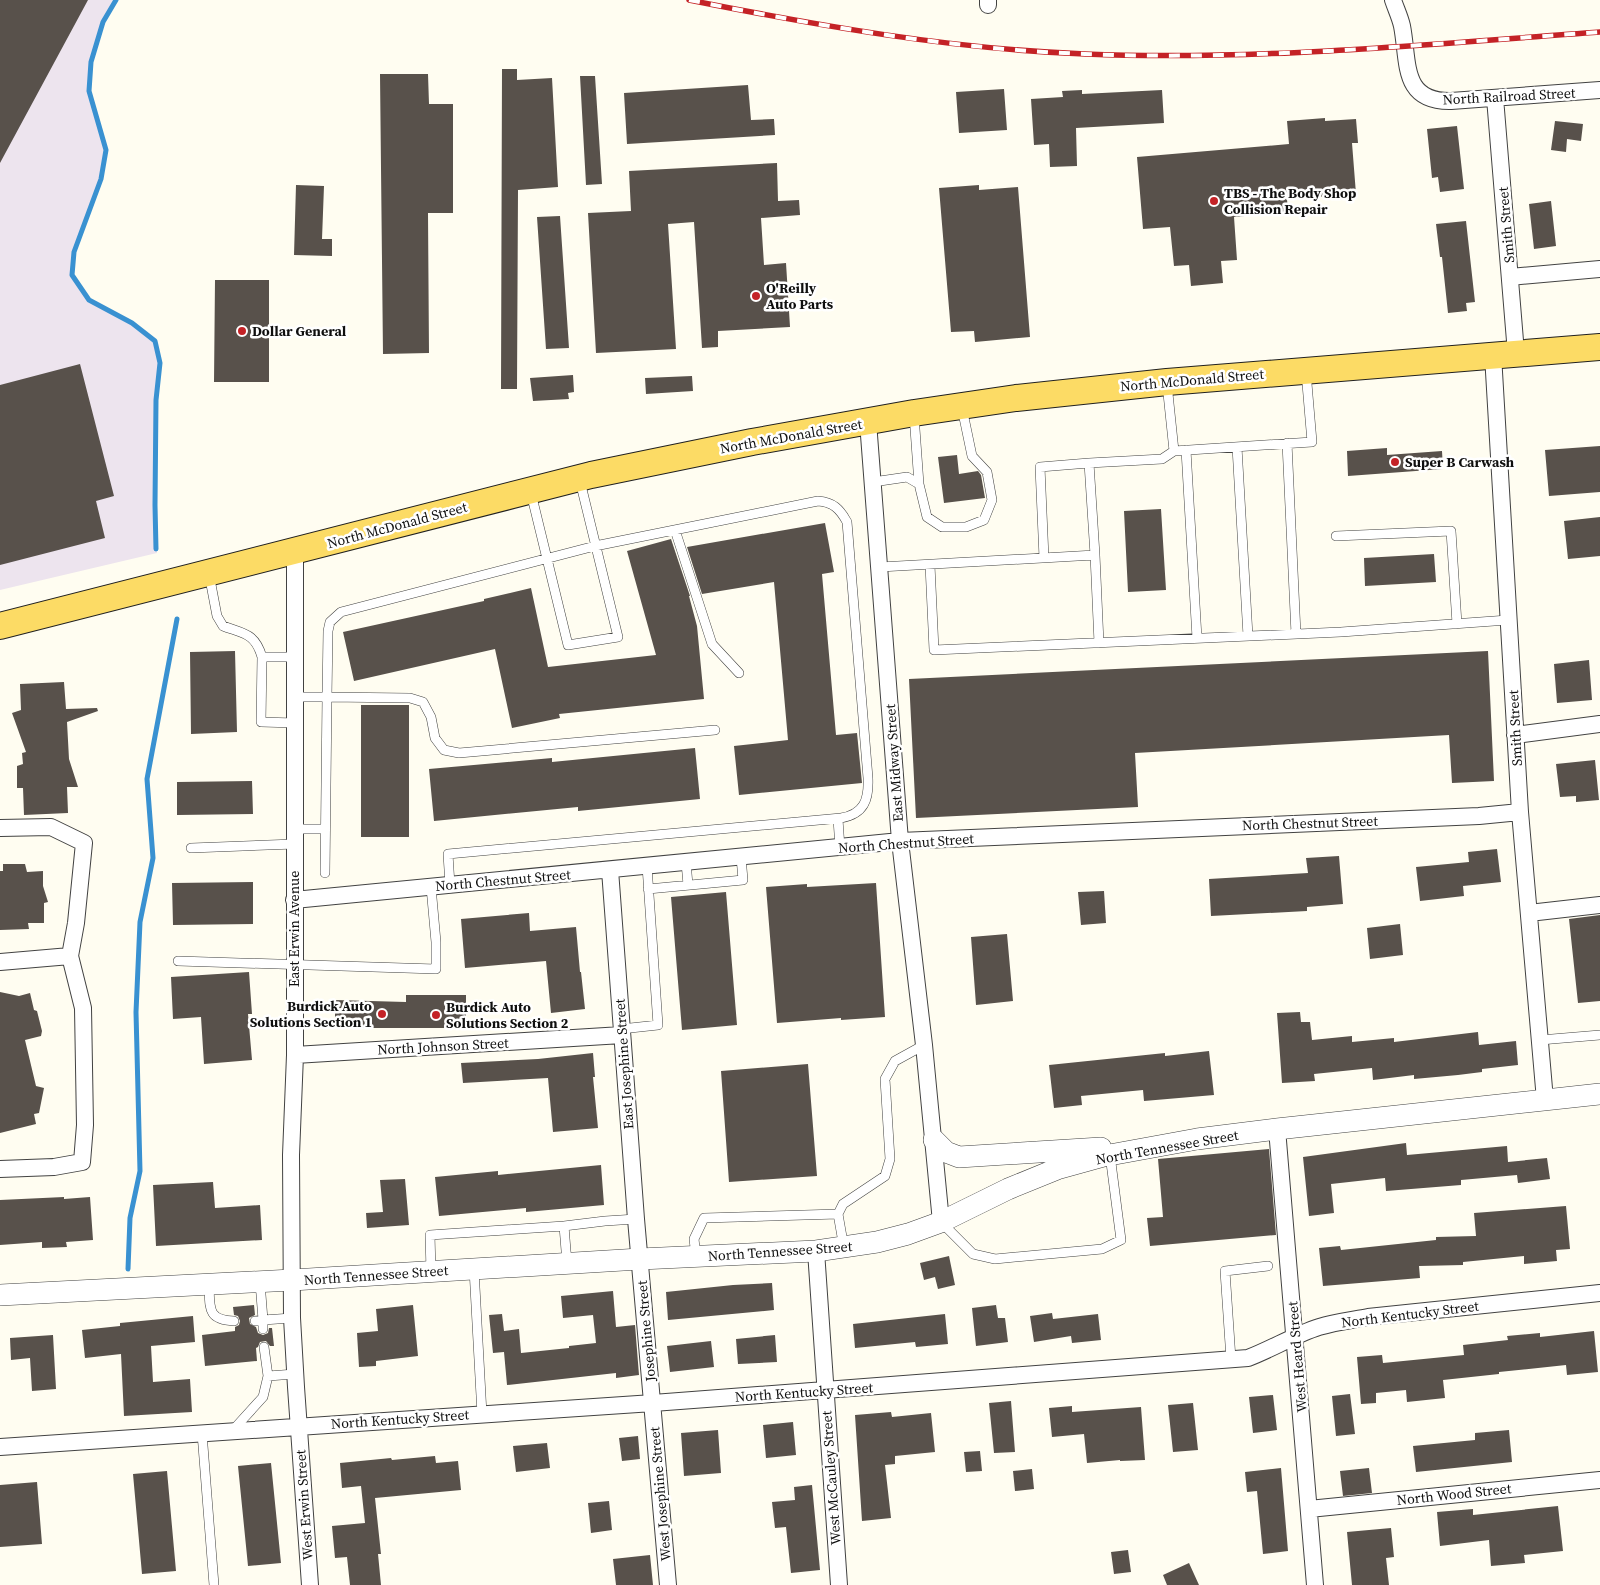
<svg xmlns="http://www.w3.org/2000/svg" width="1600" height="1585" font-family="'Source Serif 4',serif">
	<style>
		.industrial { fill: #ede4ee }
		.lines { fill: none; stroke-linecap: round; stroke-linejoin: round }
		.stream { stroke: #3991d1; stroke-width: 5 }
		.building { fill: #58514b }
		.service-casing { stroke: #424242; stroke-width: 10 }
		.minor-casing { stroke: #424242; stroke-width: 18 }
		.tertiary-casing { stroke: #424242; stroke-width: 22 }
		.primary-casing { stroke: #202020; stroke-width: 28 }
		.service { stroke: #fff; stroke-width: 9 }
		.minor { stroke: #fff; stroke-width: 16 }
		.tertiary { stroke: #fff; stroke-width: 21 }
		.primary { stroke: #fcdb65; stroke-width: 26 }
		.rail-casing { stroke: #c42226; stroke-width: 5.5 }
		.rail { stroke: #fff; stroke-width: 4; stroke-dasharray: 11; stroke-linecap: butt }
		.poi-dot { fill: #c42226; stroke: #fff; stroke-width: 2 }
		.labels { text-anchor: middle; stroke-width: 5; stroke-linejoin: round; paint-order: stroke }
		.street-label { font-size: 14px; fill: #0f0f0f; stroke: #fff }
		.poi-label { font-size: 14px; font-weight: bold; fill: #0f0f0f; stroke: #fff; text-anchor: start }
	</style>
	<rect width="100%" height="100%" fill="#fffdf1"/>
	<path class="industrial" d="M0,0H116L103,22L91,62L89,91L106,150L101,179L74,252L72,275L89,300L132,323L155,341L160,363L156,400L155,505L157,553L0,590Z"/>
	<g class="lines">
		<path class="stream" d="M116,0L103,22L91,62L89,91L106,150L101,179L74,252L72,275L89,300L132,323L155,341L160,363L156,400L155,505L156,549
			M128,1269L130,1218L140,1171L136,1012L140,922L153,858L147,779L177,619"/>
	</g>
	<path class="building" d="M0,0H88L0,163Z
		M502,69H517V80L552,78L558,187L518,190L517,389H501Z
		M380,74H428L429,104H453V213H428L429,353L383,354Z
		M580,76H595L602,184L586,185Z
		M748,85L751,120L774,119L775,135L627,144L624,93Z
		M1004,89L1007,130L959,133L956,92Z
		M1082,90V94L1162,90L1164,123L1076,128L1077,166L1050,167L1049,144L1034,145L1031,99L1063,97L1062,91Z
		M1325,118V121L1356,119L1358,143H1352L1356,194L1287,199L1288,212L1234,217L1237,260L1221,261L1223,283L1191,286L1189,265L1174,266L1170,227L1143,229L1137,157L1289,144L1287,121Z
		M1555,121L1583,124L1581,141L1567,139L1566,152L1551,150Z
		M1457,126L1464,189L1440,192L1438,177L1432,178L1427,129Z
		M777,163L778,201L799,200L800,215L761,218L764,265L786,263L790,327L718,331V347L702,348L694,222L668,224L676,349L596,353L588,213L631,211L629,171Z
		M296,185L324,186L322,239H332V256L294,255Z
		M979,185V190L1018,187L1030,337L975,342L974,331L951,332L939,188Z
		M1551,201L1556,246L1534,249L1529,204Z
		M560,216L569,348L546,349L537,217Z
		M1466,221L1475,302L1466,303L1467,311L1448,313L1442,257H1440L1436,224Z
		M215,280H269V382H214Z
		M80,364L114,496L96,501L105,538L0,565V385Z
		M573,375L574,392L568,393L569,399L533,401L530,378Z
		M692,376L693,391L646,394L645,378Z
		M1600,446V492L1549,496L1545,450Z
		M1387,448V455L1442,451L1443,469L1348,476L1347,451Z
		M957,455L959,474L978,471L981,475L985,498L944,503L938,457Z
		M1161,509L1166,590L1128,592L1124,511Z
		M1600,517V556L1568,559L1564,521Z
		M825,523L834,572L822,574L836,735L857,733L862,783L739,795L734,746L788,740L774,582L702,594L687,547Z
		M671,539L690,596H689L697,626L704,699L559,714L560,718L512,728L495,649L354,681L343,632L484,601V599L531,588L548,667L656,655L627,551Z
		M1434,554L1436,582L1365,586L1364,558Z
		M235,651L237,732L191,734L190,652Z
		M1488,651L1494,781L1452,783L1449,735L1135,753L1138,807L916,818L909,679Z
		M1589,660L1592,700L1557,703L1554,664Z
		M64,682L66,709L97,708L98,711L67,722L69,759L78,787H67L68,813L24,815L23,788H17V766L23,764L22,753L26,752L12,713L21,710L20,684Z
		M361,705H409V837H361Z
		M695,748L700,799L578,811V807L434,821L429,769L552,758V762Z
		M1595,760L1599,800L1576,802V796L1560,797L1556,764Z
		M252,781L253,814L177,815V782Z
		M1497,849L1501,882L1463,886L1464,896L1420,901L1416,867L1469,862L1468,852Z
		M1339,856L1343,904L1307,907V911L1211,916L1209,879L1308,873L1306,858Z
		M3,864H25L27,872L43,871V886L48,902L44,903V923H28L29,929L0,930V871H3Z
		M253,882V924L173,925L172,883Z
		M876,883L885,1017L841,1020V1018L777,1023L766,887L807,884V887Z
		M1104,891L1106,923L1081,925L1078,892Z
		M726,892L737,1025L682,1030L671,897Z
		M529,913L530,931L576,927L580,972H581L585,1009L551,1013L546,961L465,968L461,919Z
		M1600,915V1001L1578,1003L1569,919Z
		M1400,924L1403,955L1370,959L1367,928Z
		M1007,934L1013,1001L976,1005L971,937Z
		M249,972L252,1014H248L252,1060L204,1064L201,1017L173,1019L171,977Z
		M0,992L19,996L30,993L34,1010L37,1011L42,1031L41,1036L25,1040L36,1086L44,1088L39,1113L34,1114L36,1124L0,1133Z
		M406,995H466V1028H335V1000L406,1002Z
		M1300,1012L1301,1022H1310L1312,1040L1352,1036V1042L1394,1038V1042L1478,1032L1479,1045L1516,1041L1518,1065L1482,1069V1072L1458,1075L1414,1079V1075L1373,1080L1372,1068L1314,1074L1315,1081L1282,1083L1277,1013Z
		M1209,1051L1214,1095L1144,1101L1143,1090L1081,1096L1082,1105L1054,1108L1049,1065L1165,1053V1056Z
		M593,1053L595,1077H593L598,1128L553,1132L548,1078L463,1083L461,1063L538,1059Z
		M808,1064L817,1176L729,1182L721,1071Z
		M1406,1143L1407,1155L1507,1146L1508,1162L1547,1158L1550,1179L1518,1183L1517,1175L1461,1180V1185L1386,1191L1385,1178L1331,1184L1334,1213L1309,1216L1303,1157Z
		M1269,1149L1276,1235L1150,1246L1147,1218L1163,1217L1158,1159Z
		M601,1165L604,1205L526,1212V1208L439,1216L435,1177L498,1171V1175Z
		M405,1179L409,1225L367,1228L366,1213L383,1212L380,1180Z
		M213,1182L215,1208L260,1205L262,1240L156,1246L153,1185Z
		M64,1197V1199L90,1197L93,1240L66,1242L67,1247L42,1248V1242L0,1245V1200Z
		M1566,1206L1570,1249L1556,1250L1557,1261L1524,1264V1256L1463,1262V1265L1419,1266L1420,1278L1323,1286L1319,1248L1340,1246L1341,1250L1436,1240V1237L1476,1236L1474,1213Z
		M949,1256L955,1285L938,1289L935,1277L924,1280L920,1263Z
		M772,1283L774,1310L668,1320L666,1292L733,1285Z
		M613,1291L616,1327L635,1325L639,1375L616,1378V1373L507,1385L504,1352L493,1353L489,1315L502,1314L504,1331L519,1329L521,1353L569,1348V1346L596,1343L593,1315L563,1318L561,1296Z
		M254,1305L255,1315L249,1318L250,1324L256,1327L258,1333L263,1335L268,1333L269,1328H272L274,1346H270L266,1341L260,1342L258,1347L256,1348L257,1361L205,1366L202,1335L235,1331V1327L239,1325L240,1321L238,1316L234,1315L233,1307Z
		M413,1305L418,1356L376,1361V1366L359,1367L357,1333L378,1331L376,1309Z
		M996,1305L998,1318H1005L1008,1342L976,1346L972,1308Z
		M1052,1313L1053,1319L1098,1314L1101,1340L1072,1343L1071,1336L1034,1342L1030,1316Z
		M945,1314L948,1344L916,1347L915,1342L855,1348L853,1324Z
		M193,1316L195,1342L151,1346L153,1382L190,1379L192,1412L124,1416L121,1354L85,1358L82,1330L120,1326V1323Z
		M1594,1331L1598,1372L1567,1375L1566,1365L1499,1372V1374L1443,1380L1445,1398L1407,1402L1406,1390L1376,1393V1403L1361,1404L1357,1357L1382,1355L1383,1363L1464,1355L1463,1345L1508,1340L1507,1336L1540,1333V1337Z
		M53,1335L56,1389L32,1391L30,1358L11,1360L10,1338Z
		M775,1335L777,1362L738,1364L736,1339Z
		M711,1341L714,1367L670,1372L667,1346Z
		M1350,1394L1355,1434L1336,1436L1332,1396Z
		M1273,1395L1277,1430L1253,1433L1249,1397Z
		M1011,1401L1015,1452L994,1453L989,1403Z
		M1193,1403L1198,1450L1173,1452L1168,1405Z
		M1072,1406V1412L1141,1407L1145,1460L1120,1461V1460L1087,1463L1084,1434L1052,1437L1049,1408Z
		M891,1412L892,1417L931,1413L935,1452L895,1456V1464L885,1465L891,1518L862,1521L855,1415Z
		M793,1422L796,1455L766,1458L763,1425Z
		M718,1430L721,1473L684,1476L681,1433Z
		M1509,1430L1512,1462L1416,1472L1413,1446L1475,1440V1433Z
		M638,1436L640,1459L622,1461L619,1438Z
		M547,1443L550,1468L516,1472L513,1446Z
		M980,1451L982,1471L966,1472L964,1452Z
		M435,1456L436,1463L458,1461L461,1490L375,1498L381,1554H378L381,1585H350L347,1557L335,1558L332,1526L365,1523L361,1486L342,1488L340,1463L391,1458L392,1460Z
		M271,1463L281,1563L248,1566L238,1466Z
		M1281,1468L1288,1551L1263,1554L1257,1491L1247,1492L1245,1472Z
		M1369,1468L1372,1493L1343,1496L1340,1471Z
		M1032,1469L1034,1489L1015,1491L1013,1471Z
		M167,1471L176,1571L142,1574L133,1474Z
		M37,1482L42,1544L0,1547V1485Z
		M812,1485L820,1570L791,1573L786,1527L775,1528L772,1502L795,1500L794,1487Z
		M609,1501L612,1530L591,1533L588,1503Z
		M1558,1506L1563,1551L1524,1555L1525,1563L1491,1566L1489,1540L1440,1546L1437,1512L1473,1509V1515Z
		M1391,1528L1394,1557L1386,1558L1389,1585H1352L1347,1532Z
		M1128,1550L1131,1572L1114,1574L1111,1552Z
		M650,1555L653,1585H616L613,1559Z
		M1189,1563L1199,1585H1167L1163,1575Z"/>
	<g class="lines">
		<g class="service-casing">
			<path id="service" d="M914,415L919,484
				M1287,443L1296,634
				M1237,447L1248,636
				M1186,450L1197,638
				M1174,451L1312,442L1306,372
				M873,482L907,477L919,484L927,517L942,527H966L984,520L992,500L987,472L972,456L962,408
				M531,493L568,645L618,637L580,481
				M675,530L712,644L739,673
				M1336,536L1451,531L1457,624
				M1095,555L1099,643
				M1044,558L1040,467L1089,463
				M930,565L934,650L1341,632L1508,620
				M880,567L1095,555L1089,463L1162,459L1174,451L1167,384
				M209,574L217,616L223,626C244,634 255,633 262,657L261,722L295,723
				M262,657H295
				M295,697H327L325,873
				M838,819L840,848
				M295,829H325
				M191,848L295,844
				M686,862L688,885
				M450,885L448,854L841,818C864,814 869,800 868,778L847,522C840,509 833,502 818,501L595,546L341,612L330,622L328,631L327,697L410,698L423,702L431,717L435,738L444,750L459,753L715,730
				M648,889L743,880L741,857
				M178,961L436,969V942L431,887
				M621,1029L658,1025L647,866
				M1540,1040L1600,1035
				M941,1222L973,1254L995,1259L1102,1249L1121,1240L1110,1155
				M564,1226L605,1221L636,1219
				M844,1248L838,1214L843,1204L885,1176L890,1159L885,1079L895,1061L924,1045
				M696,1256L694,1239L704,1218L838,1214
				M474,1269L482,1414
				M431,1271L430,1235L564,1226L567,1263
				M260,1282L263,1320L292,1318
				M209,1285C210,1308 207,1320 234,1321
				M255,1321L263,1320V1329
				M1231,1359L1225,1271L1268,1266
				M268,1376L295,1374
				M233,1430L263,1397L268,1376L264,1347
				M202,1433L214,1585"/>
		</g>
		<g class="minor-casing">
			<path id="minor" d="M988,0V5
				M1393,0C1396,9 1400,17 1402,26C1409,62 1401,102 1451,101L1600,90
				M1495,98L1516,353
				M1510,277L1600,269
				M1493,355L1520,812L1545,1100
				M868,422L900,841L924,1045L941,1222
				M295,552V1055L291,1155L292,1318L296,1387L310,1585
				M1515,735L1600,724
				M0,828L51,827L84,843L76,923L70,956L83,1008L85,1125L82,1162L54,1167L0,1169
				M610,870L636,1219L668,1585
				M294,900L900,841L1479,816L1520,812
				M1529,913L1600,905
				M0,962L70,956
				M295,1055L622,1035
				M1277,1129L1315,1585
				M816,1251L839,1585
				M0,1447L653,1403L1248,1358C1272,1349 1294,1335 1319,1327C1335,1322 1352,1320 1368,1317L1600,1293
				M1309,1509L1600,1480"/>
		</g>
		<g class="tertiary-casing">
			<path id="tertiary" d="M934,1140L946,1152L959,1157L1101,1148
				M0,1295L292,1280L640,1259L816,1251L877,1242L908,1234L941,1222L1008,1189L1057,1169L1104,1156L1197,1139L1277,1129L1600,1094"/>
		</g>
		<g class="primary-casing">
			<path id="primary" d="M0,626L591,475L752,442L914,413L1016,398L1167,382L1600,347"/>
		</g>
		<use href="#service" class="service"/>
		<use href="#minor" class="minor"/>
		<use href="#tertiary" class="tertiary"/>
		<use href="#primary" class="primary"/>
		<g class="rail-casing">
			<path id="rail" d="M689,0C820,26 951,49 1085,54C1257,61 1429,44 1600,32"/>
		</g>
		<use href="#rail" class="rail"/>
	</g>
	<g class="poi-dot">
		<circle cx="1214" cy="201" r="5"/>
		<circle cx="756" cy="296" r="5"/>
		<circle cx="242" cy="331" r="5"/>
		<circle cx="1395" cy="462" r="5"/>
		<circle cx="382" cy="1014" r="5"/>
		<circle cx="436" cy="1015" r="5"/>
	</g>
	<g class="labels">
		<g class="street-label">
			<text transform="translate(1509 96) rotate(-3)" y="5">North Railroad Street</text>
			<text transform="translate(1506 225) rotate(-95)" y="5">Smith Street</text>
			<text transform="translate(1192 380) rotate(-5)" y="5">North McDonald Street</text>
			<text transform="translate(791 436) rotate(-10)" y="5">North McDonald Street</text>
			<text transform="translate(397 525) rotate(-15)" y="5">North McDonald Street</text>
			<text transform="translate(1515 728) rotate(-93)" y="5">Smith Street</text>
			<text transform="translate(894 763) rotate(-94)" y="5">East Midway Street</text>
			<text transform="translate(1310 823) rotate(-2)" y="5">North Chestnut Street</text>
			<text transform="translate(906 843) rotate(-4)" y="5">North Chestnut Street</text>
			<text transform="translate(503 880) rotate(-5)" y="5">North Chestnut Street</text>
			<text transform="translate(294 929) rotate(-90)" y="5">East Erwin Avenue</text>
			<text transform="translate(443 1046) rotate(-3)" y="5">North Johnson Street</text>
			<text transform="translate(624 1064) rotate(-94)" y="5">East Josephine Street</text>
			<text transform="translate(1167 1147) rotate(-10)" y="5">North Tennessee Street</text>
			<text transform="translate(780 1251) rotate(-4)" y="5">North Tennessee Street</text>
			<text transform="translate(376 1275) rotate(-4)" y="5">North Tennessee Street</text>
			<text transform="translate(1410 1314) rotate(-7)" y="5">North Kentucky Street</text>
			<text transform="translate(646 1331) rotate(-95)" y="5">Josephine Street</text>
			<text transform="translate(1297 1357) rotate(-95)" y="5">West Heard Street</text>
			<text transform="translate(804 1392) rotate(-4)" y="5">North Kentucky Street</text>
			<text transform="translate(400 1419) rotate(-4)" y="5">North Kentucky Street</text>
			<text transform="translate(831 1478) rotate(-94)" y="5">West McCauley Street</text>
			<text transform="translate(660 1494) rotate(-95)" y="5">West Josephine Street</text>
			<text transform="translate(1454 1494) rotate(-6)" y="5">North Wood Street</text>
			<text transform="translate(304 1505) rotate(-94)" y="5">West Erwin Street</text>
		</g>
		<g class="poi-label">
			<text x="1224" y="198">TBS - The Body Shop<tspan x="1224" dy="16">Collision Repair</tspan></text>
			<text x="766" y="293">O'Reilly<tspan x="766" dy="16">Auto Parts</tspan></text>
			<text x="252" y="336">Dollar General</text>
			<text x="1405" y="467">Super B Carwash</text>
			<text x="372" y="1011" text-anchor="end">Burdick Auto<tspan x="372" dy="16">Solutions Section 1</tspan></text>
			<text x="446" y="1012">Burdick Auto<tspan x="446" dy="16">Solutions Section 2</tspan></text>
		</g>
	</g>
</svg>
